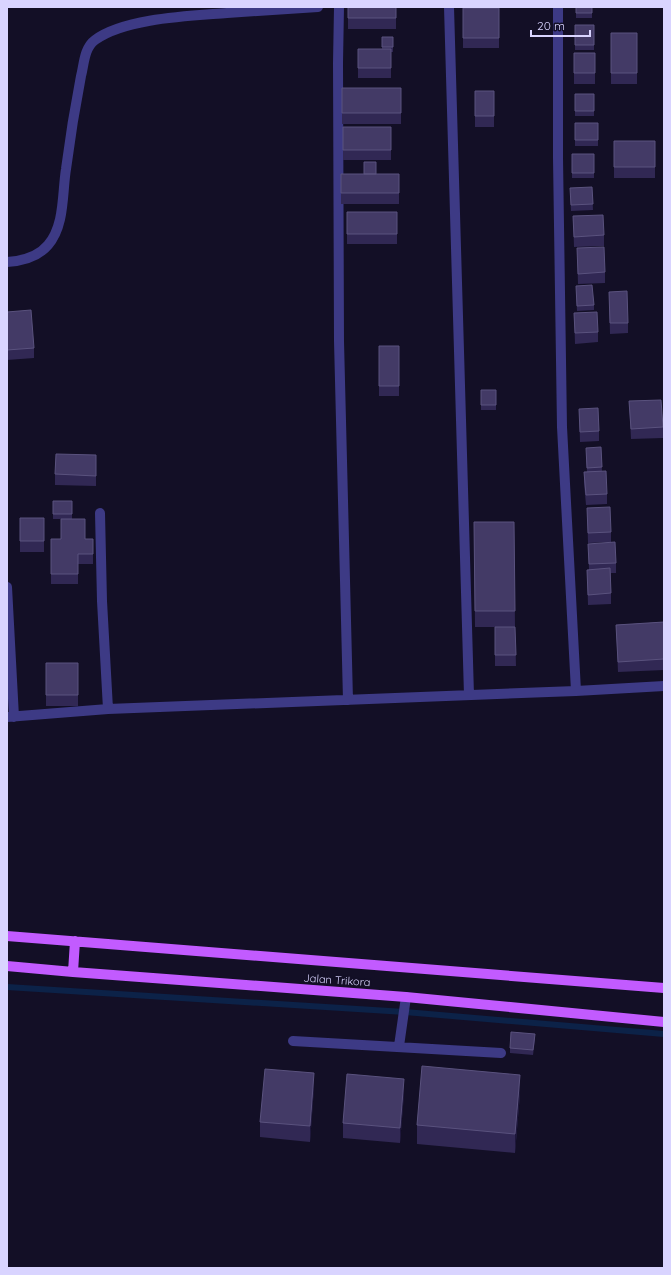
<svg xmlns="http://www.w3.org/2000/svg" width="671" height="1275" font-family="Quicksand,sans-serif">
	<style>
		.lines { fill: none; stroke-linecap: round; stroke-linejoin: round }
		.stream { stroke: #0c2248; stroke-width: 6 }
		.minor { stroke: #3d3a85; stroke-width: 10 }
		.major { stroke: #c25bff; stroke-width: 10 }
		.wall { fill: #312854 }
		.shaded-wall { fill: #1d163a }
		.building { fill: #433a66; stroke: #5a527e }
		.labels { text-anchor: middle; stroke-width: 4; stroke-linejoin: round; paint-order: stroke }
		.street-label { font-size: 11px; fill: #d9d4ff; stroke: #130f26 }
	</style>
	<rect width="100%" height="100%" fill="#130f26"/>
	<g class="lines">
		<path class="stream" d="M7,987L405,1012L664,1034"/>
		<path class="minor" d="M339,7L338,63L339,341L348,700
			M449,7L469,695
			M558,7V158L562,427L576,691
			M7,262C22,261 38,257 48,245C65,225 62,194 66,169C70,138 75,107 81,76C84,65 84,48 95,40C125,18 190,16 227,13C257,11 288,9 318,7
			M100,513L102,601L108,709
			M7,587L14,717
			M7,717L108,709L576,691L664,686
			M293,1041L501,1053
			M399,1046L406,997"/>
		<path class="major" d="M7,936L664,988
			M7,966L73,972L406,997L664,1022
			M73,972L75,941"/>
	</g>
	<path class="wall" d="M348,7H396V29H348Z
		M576,7H592V18H576Z
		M463,8H499V48H463Z
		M575,25H594V50H575Z
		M611,33H637V84H611Z
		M382,37H393V52H391V78H358V49H382Z
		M574,53H595V84H574Z
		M342,88H401V124H342Z
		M475,91H494V127H475Z
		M575,94H594V116H575Z
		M575,123H598V146H575Z
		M343,127H391V160H343Z
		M614,141H655V178H614Z
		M572,154H594V178H572Z
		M341,174H399V204H341Z
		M592,187L593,210L571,211L570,193Z
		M347,212H397V244H347Z
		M573,216L604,235V246L574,247Z
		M577,248L605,272V283L578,284Z
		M576,291L594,305V310L577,311Z
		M609,292L628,323V333L610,334Z
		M7,312L34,348V358L7,360Z
		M574,313L598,332V342L575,344Z
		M379,346H399V396H379Z
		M481,390H496V410H481Z
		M629,401L663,427V438L631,439Z
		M579,409L599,431V441L580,442Z
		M601,447L602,472L607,494V504L586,505L584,483V472H587L586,453Z
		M96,465V486L55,485V474Z
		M53,501H72V519L85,539H93V564H78V584H51V539H61V519H53Z
		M587,508L611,532V542L588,543Z
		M20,518H44V552H20Z
		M474,522H514L515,627H475Z
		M588,544L616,563V573H611V604L588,605L587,570H589Z
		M664,622V670L618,672L616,625Z
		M495,627H515L516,666H495Z
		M46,663H78V706H46Z
		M535,1039L533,1055L510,1053V1048Z
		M314,1088L310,1142L260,1137V1122Z
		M404,1094L400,1143L343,1138V1123Z
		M520,1094L515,1153L417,1144V1125Z"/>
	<path class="shaded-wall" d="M314,1073V1088L310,1142V1126Z
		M520,1075V1094L515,1153V1134Z
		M404,1079V1094L400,1143V1128Z"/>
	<path class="building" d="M348,7H396V18H348Z
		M576,7H592V13H576Z
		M463,8H499V38H463Z
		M575,25H594V45H575Z
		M611,33H637V73H611Z
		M382,37H393V47H382Z
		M358,49H391V68H358Z
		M574,53H595V73H574Z
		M342,88H401V113H342Z
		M475,91H494V116H475Z
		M575,94H594V111H575Z
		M575,123H598V140H575Z
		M343,127H391V150H343Z
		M614,141H655V167H614Z
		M572,154H594V173H572Z
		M364,162H376V174H364Z
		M341,174H399V193H341Z
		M592,187L593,204L571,205L570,188Z
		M347,212H397V234H347Z
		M603,215L604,235L574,237L573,216Z
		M604,247L605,272L578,274L577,248Z
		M592,285L594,305L577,306L576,286Z
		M627,291L628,323H610L609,292Z
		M31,310L34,348L7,350V312Z
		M597,312L598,332L575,333L574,313Z
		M379,346H399V386H379Z
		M481,390H496V405H481Z
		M661,400L663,427L631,429L629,401Z
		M598,408L599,431L580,432L579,409Z
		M601,447L602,467L587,468L586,448Z
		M56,454L96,455V476L55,474Z
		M606,471L607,494L586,495L584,472Z
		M53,501H72V514H53Z
		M610,507L611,532L588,533L587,508Z
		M20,518H44V541H20Z
		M61,519H85V539H93V554H78V574H51V539H61Z
		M474,522H514L515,611H475Z
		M615,542L616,563L589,564L588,544Z
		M610,568L611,593L588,595L587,570Z
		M664,622V659L618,662L616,625Z
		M495,627H515L516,655H495Z
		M46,663H78V695H46Z
		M511,1032L535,1034L533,1050L510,1048Z
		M422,1066L520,1075L515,1134L417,1125Z
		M265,1069L314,1073L310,1126L260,1122Z
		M347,1074L404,1079L400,1128L343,1123Z"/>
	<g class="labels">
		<g class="street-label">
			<text transform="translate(337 980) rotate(4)" y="4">Jalan Trikora</text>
		</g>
	</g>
	<rect width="671" height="1275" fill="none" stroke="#d9d4ff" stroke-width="16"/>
	<path d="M531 30v6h59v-6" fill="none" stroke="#d9d4ff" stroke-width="2"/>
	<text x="537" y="30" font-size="12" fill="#d9d4ff" stroke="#130f26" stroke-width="3" paint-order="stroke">20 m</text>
</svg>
